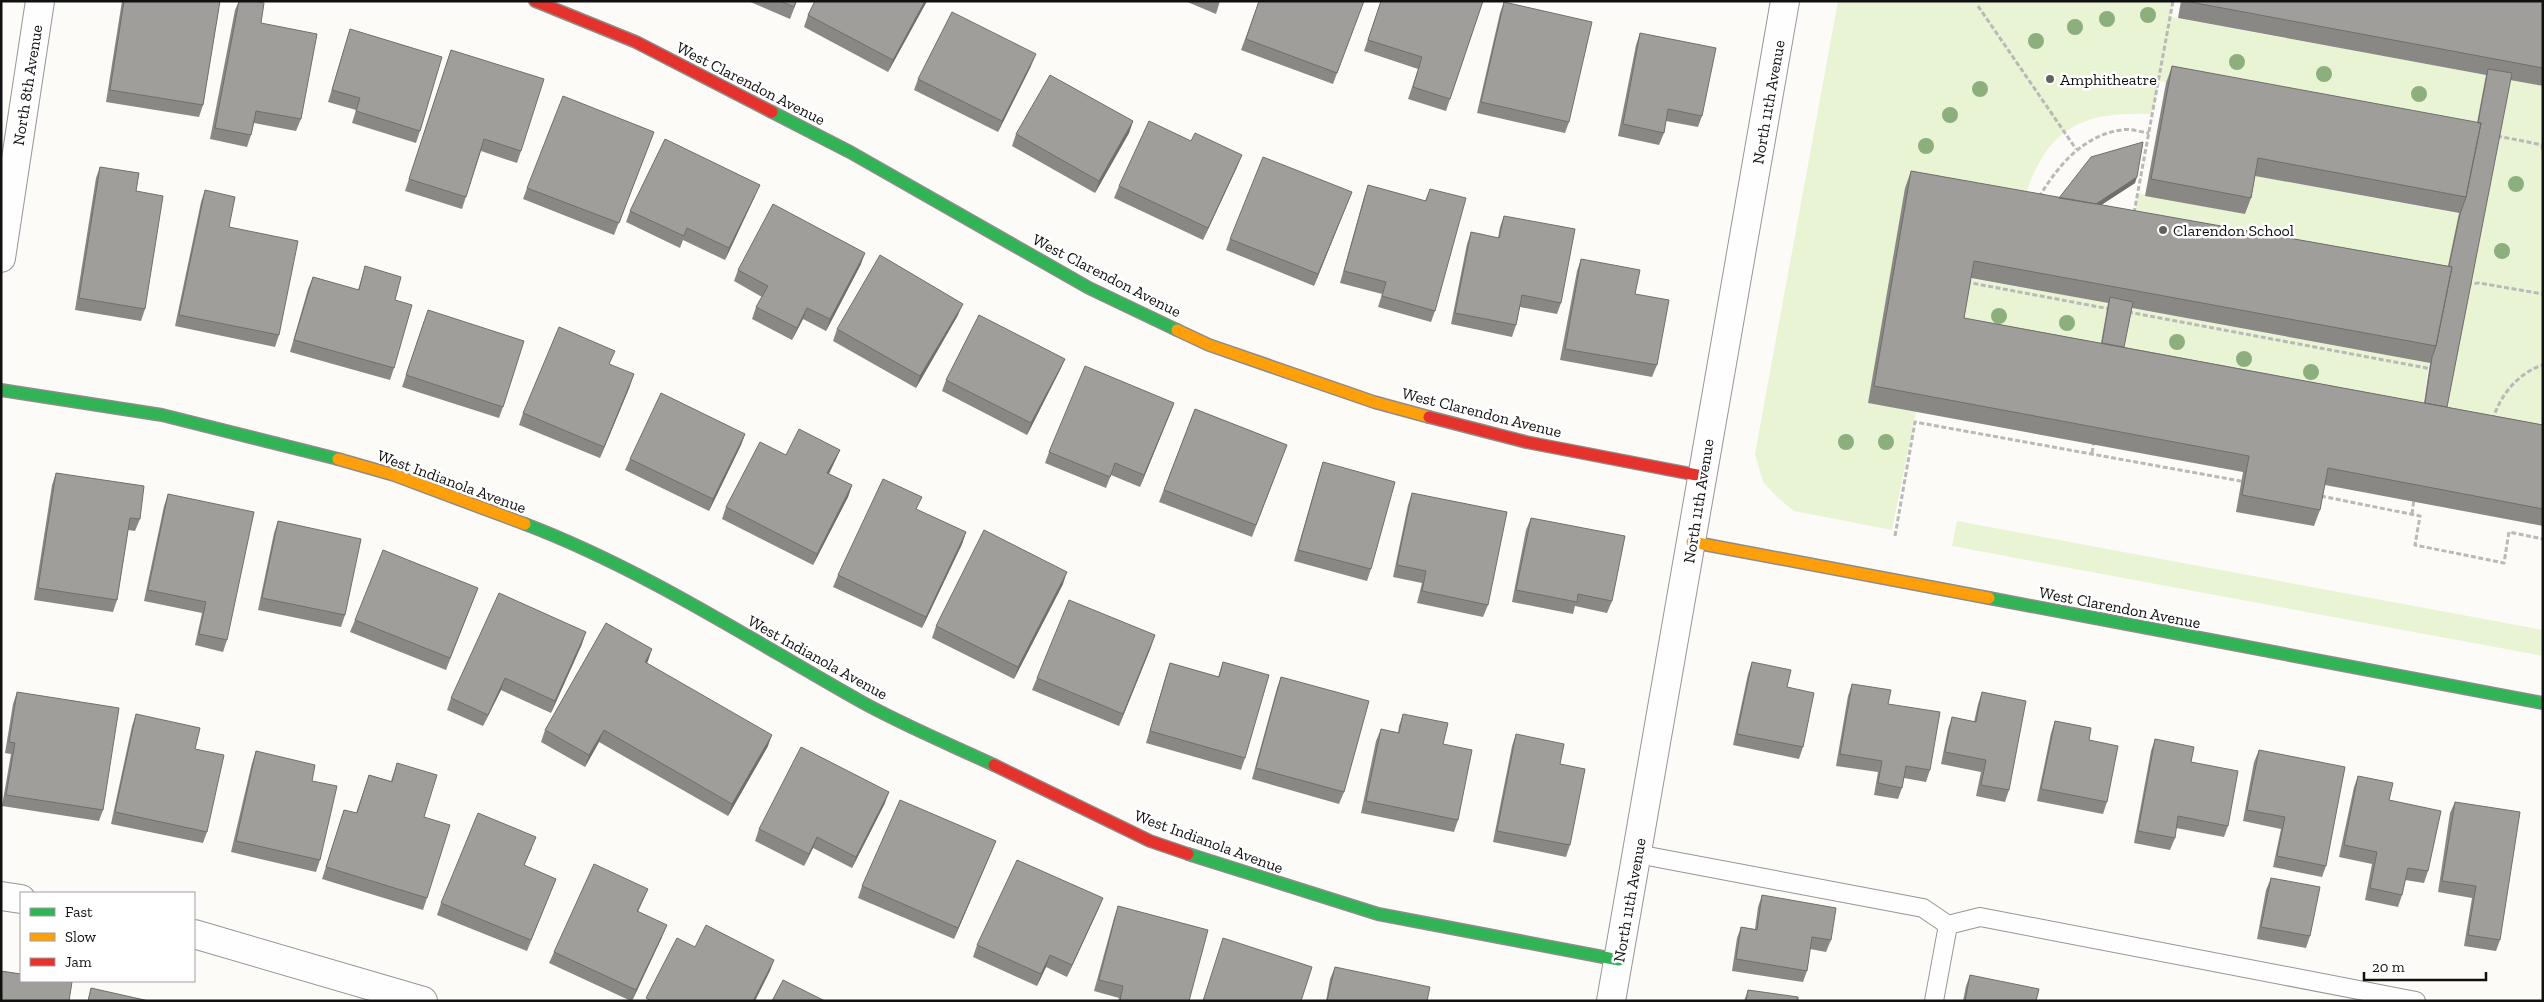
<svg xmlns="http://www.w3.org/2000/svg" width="2544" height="1002" font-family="'Zilla Slab',serif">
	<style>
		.green { fill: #e8f4d4 }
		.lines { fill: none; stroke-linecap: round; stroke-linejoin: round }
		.lane-casing { stroke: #969694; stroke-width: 20 }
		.street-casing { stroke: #969694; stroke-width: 30 }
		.fast-casing { stroke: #8d8c8b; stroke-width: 14 }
		.slow-casing { stroke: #8d8c8b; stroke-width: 14 }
		.jam-casing { stroke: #8d8c8b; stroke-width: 14 }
		.path { stroke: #b9b9b8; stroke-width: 3; stroke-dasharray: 5 2.5; stroke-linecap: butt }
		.lane { stroke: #fffefe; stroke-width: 18 }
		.street { stroke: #fffefe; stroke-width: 28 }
		.fast { stroke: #30b455; stroke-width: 11 }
		.slow { stroke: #ff9f0a; stroke-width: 11 }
		.jam { stroke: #e5322d; stroke-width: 11 }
		.tree { fill: #8caf7d }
		.wall { fill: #8a8885; fill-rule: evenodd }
		.shaded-wall { fill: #706f6c }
		.building { fill: #a09e9b; stroke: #706f6c }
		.poi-dot { fill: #636261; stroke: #fff; stroke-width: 2 }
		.labels { text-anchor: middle; stroke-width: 5; stroke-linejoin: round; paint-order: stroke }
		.poi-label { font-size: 16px; fill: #101010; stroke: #fff; text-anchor: start }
		.street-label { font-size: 16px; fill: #101010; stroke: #fff }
	</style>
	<rect width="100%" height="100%" fill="#fcfbf7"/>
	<path class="green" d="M1838,1H2173L2170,17L2486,75L2475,140L2159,81L2152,114C2084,111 2048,126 2026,194L1868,403L1916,412L1892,530L1794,511L1777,497L1763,482L1755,454Z
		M2509,79L2543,86V443L2443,424Z
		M2252,175L2460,214L2446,283L2135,229L2137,193L2245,214Z
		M1968,278L2108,303L2098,360L1958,334Z
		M2131,308L2429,363L2421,421L2120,364Z
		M1957,521L2543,630V656L1952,546Z"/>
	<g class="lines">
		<g class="lane-casing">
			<path id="lane" d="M1637,854L1923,908L1948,925
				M1948,925L1980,917L2416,1001
				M1934,1001L1948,925"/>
		</g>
		<g class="street-casing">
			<path id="street" d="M1,258L40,1
				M1,896L21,899
				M194,934L423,1001
				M1611,1001L1785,1"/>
		</g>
		<g class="fast-casing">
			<path id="fast" d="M772,112L850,152L1089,288L1177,330
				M1,390L162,415L338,459
				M525,524C643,569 750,639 860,701C903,725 949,744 994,765
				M1989,598L2543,703
				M1188,854L1378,914L1619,960"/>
		</g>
		<g class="slow-casing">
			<path id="slow" d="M1177,330L1209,345L1374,402L1429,417
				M338,459L394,475L525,524
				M1692,542L1989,598"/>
		</g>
		<g class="jam-casing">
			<path id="jam" d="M535,1L636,42L772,112
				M1429,417L1526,442L1702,476
				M994,765L1150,841L1188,854"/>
		</g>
		<path class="path" d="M1978,6L2076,149
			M2497,136L2543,145
			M2542,145L2543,153
			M2039,197C2058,166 2082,136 2121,130C2130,128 2140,132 2149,133
			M2134,213L2173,1
			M1966,282L2110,309
			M2467,284L2479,283L2543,294
			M2128,312L2432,369
			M2493,420C2499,396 2519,372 2543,365
			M2092,453L2094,441
			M2321,496L2420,516L2415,545L2504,563L2509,532L2543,539
			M2412,514L2414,499
			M1895,536L1915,422L2246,482"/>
		<use href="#lane" class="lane"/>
		<use href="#street" class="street"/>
		<use href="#fast" class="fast"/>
		<use href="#slow" class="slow"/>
		<use href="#jam" class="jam"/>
	</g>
	<g class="tree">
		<circle cx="2148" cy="15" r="8"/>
		<circle cx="2107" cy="19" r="8"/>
		<circle cx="2075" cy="27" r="8"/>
		<circle cx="2036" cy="41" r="8"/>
		<circle cx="2237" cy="62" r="8"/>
		<circle cx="2324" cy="74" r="8"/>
		<circle cx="1980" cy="89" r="8"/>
		<circle cx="2419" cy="94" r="8"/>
		<circle cx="1950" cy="115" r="8"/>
		<circle cx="1926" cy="146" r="8"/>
		<circle cx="2516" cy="184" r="8"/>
		<circle cx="2502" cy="251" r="8"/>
		<circle cx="1999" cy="316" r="8"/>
		<circle cx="2067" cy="323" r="8"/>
		<circle cx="2177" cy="342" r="8"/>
		<circle cx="2244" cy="359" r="8"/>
		<circle cx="2311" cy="372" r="8"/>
		<circle cx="1846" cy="442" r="8"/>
		<circle cx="1886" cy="442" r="8"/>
	</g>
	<path class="wall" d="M122,1H220L203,105L199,117L106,102Z
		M239,1H255L261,23L301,119L296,131L254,123L251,135L247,147L210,139L235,10Z
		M748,1H797L790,19Z
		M815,1H927L888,72L804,27L808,15Z
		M1185,1H1220L1216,14Z
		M1259,1H1364L1333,84L1241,50Z
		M1381,1H1483L1446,111L1408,99L1418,69L1364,51Z
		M2181,1H2543V86L2510,80L2447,407L2543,425V526L2325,485L2320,510L2314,526L2236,512L2243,472L1868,403L1905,188L1911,171L2059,198L2135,183L2101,205L2448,266L2459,213L2255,176L2251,198L2245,214L2145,196L2166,83L2172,66L2477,123L2486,75L2178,18ZM1971,278L2108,303L2101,343L1964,318ZM2132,308L2430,363L2424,403L2124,347Z
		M1504,2L1569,122L1565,133L1477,113L1500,13Z
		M350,29L420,131L416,143L352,123L356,110L328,102Z
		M1640,33L1702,116L1698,127L1666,121L1664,133L1659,145L1618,136L1636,45Z
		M451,50L521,151L517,163L481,151L462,209L405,191Z
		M1031,66L998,132L914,90L918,79Z
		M1133,121L1129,133L1095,193L1012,146L1016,134Z
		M1191,141L1237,167L1203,240L1114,198L1119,186Z
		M650,143L614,235L523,199L527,188Z
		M100,167L136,191L145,309L141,321L75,310L96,178Z
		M1368,185L1425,201L1430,189L1435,311L1431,322L1378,307L1382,294L1340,283L1364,197Z
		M205,190L229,227L279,335L275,347L175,326L201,202Z
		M1352,192L1314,286L1226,250L1230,239Z
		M755,196L725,260L683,240L680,248L626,222L630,211Z
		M1504,216L1561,303L1557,314L1520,307L1516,325L1512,337L1451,324L1467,244L1471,232L1498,238L1500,227Z
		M1581,259L1635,294L1657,365L1652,377L1560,360L1577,271Z
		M861,264L826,331L803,319L792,340L752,319L756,307L762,297L734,281L738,270Z
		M365,266L395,300L394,368L390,380L290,352L308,289L313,277L358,290Z
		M958,315L916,388L833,341L837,329Z
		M424,321L503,407L499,418L402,387Z
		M1065,359L1060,370L1027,435L942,391L946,380Z
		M610,365L630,386L600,458L519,425L523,413Z
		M1174,403L1140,487L1111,475L1106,488L1045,463L1049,452Z
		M1195,409L1287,445L1252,537L1159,502Z
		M745,434L741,445L709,511L625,470L630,459Z
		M840,450L835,461L829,474L852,485L848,497L813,565L722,519L726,507L786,455Z
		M1323,462L1371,569L1367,581L1294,561L1319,474Z
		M56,473L140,519L135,531L128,530L117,600L113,612L34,600L52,485Z
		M1412,493L1488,605L1483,617L1417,603L1422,583L1393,577L1408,505Z
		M168,494L227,640L223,652L195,645L202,613L144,601L164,506Z
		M917,510L966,532L962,544L922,628L833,587L838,575Z
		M1531,518L1612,601L1607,613L1575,606L1573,614L1512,602L1526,530Z
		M278,521L345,615L341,627L258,610L274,533Z
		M1063,584L1014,679L932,638L936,626Z
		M478,588L446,670L350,632L355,620Z
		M582,644L551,713L501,690L483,726L447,710L451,698Z
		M1151,647L1119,726L1032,690L1037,678Z
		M648,661L647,663L768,746L728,816L599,742L585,767L541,742L545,730Z
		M1223,662L1245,758L1241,770L1146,743L1166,675L1170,663L1218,677Z
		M1752,662L1787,687L1803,747L1799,759L1733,745L1748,674Z
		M1281,677L1344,792L1339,804L1252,779L1277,688Z
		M1852,684L1930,770L1926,782L1904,778L1902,788L1898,799L1874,795L1878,772L1836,766L1848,696Z
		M17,692L103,810L99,821L2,806L11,754L5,753L13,704Z
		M1982,692L2009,790L2005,802L1976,796L1981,772L1941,764L1948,729L1952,717L1974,722L1978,704Z
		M136,714L195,749L207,832L203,843L111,824L132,726Z
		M1403,714L1443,744L1458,820L1454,832L1361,813L1376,741L1381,729L1398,733L1399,726Z
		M2055,721L2089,740L2107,802L2103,814L2037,801L2051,733Z
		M1516,734L1560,764L1570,845L1566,857L1493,842L1512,746Z
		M2155,739L2191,762L2228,826L2224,837L2176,828L2175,838L2170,850L2134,843L2151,751Z
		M2259,750L2326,866L2322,877L2273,867L2281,829L2243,821L2254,762Z
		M256,751L312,781L320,860L316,872L231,852L252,763Z
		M397,763L424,817L427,898L423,910L322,879L344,810L356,813L369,775L391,781Z
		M2358,776L2389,800L2428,871L2424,883L2405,880L2402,895L2398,907L2365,900L2372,864L2339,857L2354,787Z
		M2455,802L2500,940L2496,951L2464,946L2472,898L2438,892L2450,813Z
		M885,803L852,868L813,848L804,866L755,841L759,829Z
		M532,848L524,866L556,879L527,951L437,915L441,903Z
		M991,853L954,939L858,898L862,886Z
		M2271,878L2310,936L2306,948L2257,939L2266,890Z
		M648,889L638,912L662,937L632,1001H631L549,963L554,952Z
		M1762,895L1831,940L1826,952L1810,949L1807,971L1803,982L1732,971L1737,938L1741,927L1755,929L1758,907Z
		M1103,898L1098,910L1067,977L1046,967L1037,986L973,957L977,945Z
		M1118,906L1189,1001H1118L1119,998L1094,991L1114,918Z
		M1335,967L1427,1001H1326L1330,979Z
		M1970,975L2036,1001H1963L1966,986Z
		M1748,990L1798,1001H1744Z"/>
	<path class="shaded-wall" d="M925,1H927L888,72L893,60Z
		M1036,54L1031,66L998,132L1002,121Z
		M1133,121L1129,133L1095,193L1099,181Z
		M1242,155L1237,167L1203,240L1208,228Z
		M2137,177L2135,183L2092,211L2057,200Z
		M760,185L755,196L725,260L729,248Z
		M1352,192L1347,204L1314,286L1318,274Z
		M865,253L861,264L826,331L830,319Z
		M963,304L958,315L916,388L920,376Z
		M807,308L803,319L792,340L797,328Z
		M1065,359L1060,370L1027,435L1031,423Z
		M634,374L630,386L600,458L604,447Z
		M1174,403L1170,414L1140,487L1144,475Z
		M745,434L741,445L709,511L713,499Z
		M840,450L835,461L823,485L827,473Z
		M852,485L848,497L813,565L817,554Z
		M966,532L962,544L922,628L926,617Z
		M1067,572L1063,584L1014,679L1018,667Z
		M586,632L582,644L551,713L555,701Z
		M1155,635L1151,647L1119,726L1123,714Z
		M652,649L648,661L641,674L645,662Z
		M505,678L501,690L483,726L488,715Z
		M604,730L599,742L585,767L589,755Z
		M772,735L768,746L728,816L732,804Z
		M889,792L885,803L852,868L856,857Z
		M817,837L813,848L804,866L809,854Z
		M996,841L991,853L954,939L958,928Z
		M1103,898L1098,910L1067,977L1072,965Z
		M667,925L662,937L632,1001L636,990Z
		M1050,955L1046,967L1037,986L1041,974Z
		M774,960L770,971L755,1001H753Z"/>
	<path class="building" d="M124,1H220L203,105L110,90Z
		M239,1H255L264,3L261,23L317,34L301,119L256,111L251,135L215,128Z
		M780,1H796L794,7Z
		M815,1H925L893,60L808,15Z
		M1259,1H1364L1337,73L1246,39Z
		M1381,1H1483L1450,99L1413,87L1422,57L1368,40Z
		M2185,1H2543V68Z
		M1504,2L1592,22L1569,122L1481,102Z
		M952,12L1036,54L1002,121L918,79Z
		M350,29L442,57L420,131L356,111L360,98L332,90Z
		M1640,33L1716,48L1702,116L1668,109L1664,133L1623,124Z
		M451,50L544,79L521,151L484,139L466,197L409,179Z
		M2172,66L2481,123L2466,197L2258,158L2251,198L2151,179Z
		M2488,69L2512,73L2447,407L2425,403L2432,357L2436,346L2452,267L2449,266L2460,214L2466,197L2481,123H2478Z
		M1050,75L1133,121L1099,181L1016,134Z
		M563,96L654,132L619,223L527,188Z
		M1149,121L1191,141L1195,133L1242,155L1208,228L1119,186Z
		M665,139L760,185L729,248L687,228L684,236L630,211Z
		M2143,142L2137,177L2096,204L2059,198L2091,157Z
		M1263,157L1352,192L1318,274L1230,239Z
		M100,167L139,173L136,191L163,196L145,309L79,298Z
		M1911,171L2452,267L2436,346L1974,261L1964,318L2543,425V509L2328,468L2320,510L2242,495L2249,456L1874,386Z
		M1368,185L1426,201L1430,189L1466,198L1435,311L1382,296L1386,282L1344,271Z
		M205,190L235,197L229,227L298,241L279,335L179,315Z
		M773,204L865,253L830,319L807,308L797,328L756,307L768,286L738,270Z
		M1504,216L1575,229L1561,303L1522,295L1516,325L1455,313L1471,232L1499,238Z
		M880,255L963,304L920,376L837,329Z
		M1581,259L1640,270L1635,294L1669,300L1657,365L1565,349Z
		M365,266L401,277L395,300L412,305L394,368L294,340L313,277L359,290Z
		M2110,297L2133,302L2124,347L2102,343Z
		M428,310L524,341L503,407L406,375Z
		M979,315L1065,359L1031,423L946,380Z
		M559,327L615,351L609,364L634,374L604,447L523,413Z
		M1085,366L1174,403L1144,475L1115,463L1110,477L1049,452Z
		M661,393L745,434L713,499L630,459Z
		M1195,409L1287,445L1256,525L1164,490Z
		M799,429L840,450L827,473L852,485L817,554L726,507L760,442L786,455Z
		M1323,462L1395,482L1371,569L1298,550Z
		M56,473L144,486L140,519L130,518L117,600L38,588Z
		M883,479L922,497L916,509L966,532L926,617L838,575Z
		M1412,493L1507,512L1488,605L1422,591L1426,571L1397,565Z
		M168,494L254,512L227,640L199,634L206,602L148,590Z
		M1531,518L1625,536L1612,601L1578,594L1577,602L1516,590Z
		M278,521L361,539L345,615L262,598Z
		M984,530L1067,572L1018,667L936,626Z
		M383,550L478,588L450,658L355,620Z
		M499,593L586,632L555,701L505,678L488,715L451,698Z
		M1069,600L1155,635L1123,714L1037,678Z
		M606,623L652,649L645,662L772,735L732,804L604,730L589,755L545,730Z
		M1223,662L1269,675L1245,758L1150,731L1170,663L1219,677Z
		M1752,662L1791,670L1787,687L1814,693L1803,747L1737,734Z
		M1281,677L1369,701L1344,792L1256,768Z
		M1852,684L1891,690L1888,704L1940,712L1930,770L1906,766L1902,788L1878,783L1882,761L1840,754Z
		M17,692L119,708L103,810L6,795L15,743L9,742Z
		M1982,692L2026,701L2009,790L1981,785L1986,760L1945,752L1952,717L1976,722Z
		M136,714L200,728L195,749L224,755L207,832L115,812Z
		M1403,714L1448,723L1443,744L1472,750L1458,820L1366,801L1381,729L1399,733Z
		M2055,721L2091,728L2089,740L2118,746L2107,802L2041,789Z
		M1516,734L1564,744L1560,764L1585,769L1570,845L1497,831Z
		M2155,739L2194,747L2191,762L2238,771L2228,826L2178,816L2175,838L2138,831Z
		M801,747L889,792L856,857L817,837L809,854L759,829Z
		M2259,750L2345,767L2326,866L2277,856L2285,817L2247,810Z
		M256,751L315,765L312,781L337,786L320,860L236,841Z
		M397,763L437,775L424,817L450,825L427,898L326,867L344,810L357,813L369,775L392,782Z
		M2358,776L2393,783L2389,800L2441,811L2428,871L2408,868L2402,895L2370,888L2377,852L2344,845Z
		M900,800L996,841L958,928L862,886Z
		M2455,802L2520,812L2500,940L2468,935L2476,886L2442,881Z
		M478,813L536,837L524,865L556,879L531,940L441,903Z
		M1017,860L1103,898L1072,965L1050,955L1041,974L977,945Z
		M594,864L648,889L637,911L667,925L636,990L554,952Z
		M2271,878L2320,887L2310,936L2261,927Z
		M1762,895L1836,908L1831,940L1812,937L1807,971L1736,959L1741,927L1757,930Z
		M1118,906L1208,930L1189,1001H1120L1123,986L1099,980Z
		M706,925L774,960L753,1001H651L646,998L677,938L695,947Z
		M1223,938L1312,967L1301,1001H1203Z
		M1335,967L1430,987L1427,1001H1327Z
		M1,971L21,974V981H62L72,982L69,1001H1Z
		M1970,975L2039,989L2036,1001H1965Z
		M783,980L825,1001H772Z
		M91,988L149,1001H88Z
		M1748,990L1798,997V1001H1746Z"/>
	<g class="poi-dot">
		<circle cx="2050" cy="79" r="5"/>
		<circle cx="2163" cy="230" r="5"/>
	</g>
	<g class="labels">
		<g class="poi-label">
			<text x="2060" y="85">Amphitheatre</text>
			<text x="2173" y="236">Clarendon School</text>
		</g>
		<g class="street-label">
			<text transform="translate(751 83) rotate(27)" y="6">West Clarendon Avenue</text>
			<text transform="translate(27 85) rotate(-81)" y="6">North 8th Avenue</text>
			<text transform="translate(1768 102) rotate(-80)" y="6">North 11th Avenue</text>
			<text transform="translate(1107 275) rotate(27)" y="6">West Clarendon Avenue</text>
			<text transform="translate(1482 412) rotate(14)" y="6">West Clarendon Avenue</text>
			<text transform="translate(452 481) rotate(20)" y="6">West Indianola Avenue</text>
			<text transform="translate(1698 501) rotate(-81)" y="6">North 11th Avenue</text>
			<text transform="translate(2120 607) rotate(11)" y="6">West Clarendon Avenue</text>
			<text transform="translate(818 657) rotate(29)" y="6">West Indianola Avenue</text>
			<text transform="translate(1209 841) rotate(20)" y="6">West Indianola Avenue</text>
			<text transform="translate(1629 900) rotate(-80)" y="6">North 11th Avenue</text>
		</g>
	</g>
	<rect width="2544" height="1002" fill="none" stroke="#101010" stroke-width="5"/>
	<rect x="20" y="892" width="175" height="90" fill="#ffffff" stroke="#9f9f9f"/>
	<rect x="30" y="908" width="25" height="8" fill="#30b455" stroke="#9f9f9f"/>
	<text x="65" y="917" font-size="15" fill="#101010">Fast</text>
	<rect x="30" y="933" width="25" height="8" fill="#ff9f0a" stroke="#9f9f9f"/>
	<text x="65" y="942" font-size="15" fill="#101010">Slow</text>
	<rect x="30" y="958" width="25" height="8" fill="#e5322d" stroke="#9f9f9f"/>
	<text x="65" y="967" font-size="15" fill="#101010">Jam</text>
	<path d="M2364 972v8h122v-8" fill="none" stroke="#101010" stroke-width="2.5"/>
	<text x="2372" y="972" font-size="15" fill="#101010" stroke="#ffffff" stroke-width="4" paint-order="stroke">20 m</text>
</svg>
